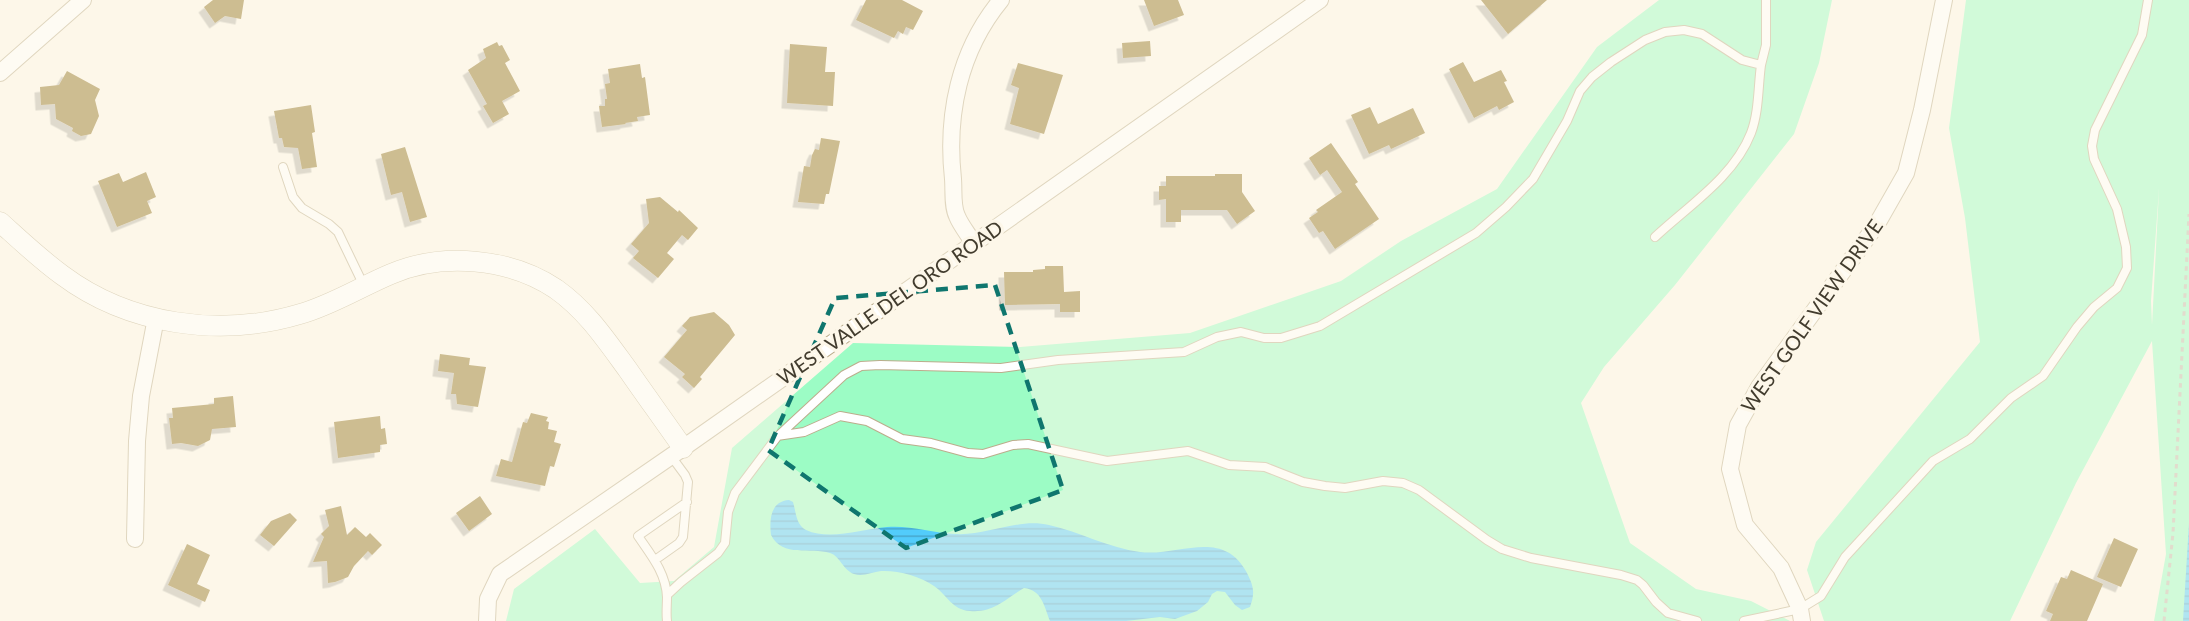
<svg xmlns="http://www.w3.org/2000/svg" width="2189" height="621" font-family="Lato,sans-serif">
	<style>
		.green { fill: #9cfcc5; fill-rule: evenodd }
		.water { fill: url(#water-rules) }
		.building { fill: #937528; filter: url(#shadow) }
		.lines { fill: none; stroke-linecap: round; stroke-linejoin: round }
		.service-casing { stroke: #bcad8c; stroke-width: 10 }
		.minor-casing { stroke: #bcad8c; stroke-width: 18 }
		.tertiary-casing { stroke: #bcad8c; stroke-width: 21 }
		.path { stroke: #c0baac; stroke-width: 3; stroke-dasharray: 4.5 4.5; stroke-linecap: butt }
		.service { stroke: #fff; stroke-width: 8 }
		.minor { stroke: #fff; stroke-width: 16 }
		.tertiary { stroke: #fff; stroke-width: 20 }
		.marked { fill: none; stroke: #0f766e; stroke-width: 4.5; stroke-dasharray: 12 8; stroke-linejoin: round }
		.labels { text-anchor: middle; stroke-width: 6; stroke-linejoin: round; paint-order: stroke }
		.street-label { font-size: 20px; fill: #423c2e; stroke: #fdf7e9 }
	</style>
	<defs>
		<pattern id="water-rules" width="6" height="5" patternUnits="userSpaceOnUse" patternTransform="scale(1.5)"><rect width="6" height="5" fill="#52ccfb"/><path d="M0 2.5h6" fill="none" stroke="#46a7cc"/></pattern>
		<filter id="shadow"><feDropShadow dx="-5.5" dy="5.5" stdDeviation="0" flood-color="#0004"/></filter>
	</defs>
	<rect width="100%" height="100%" fill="#fdf7e9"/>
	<path class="green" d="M1659,0H1832L1819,63L1794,134L1675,285L1604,367L1581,403L1630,543L1696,589L1751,601L1790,621H506L514,589L595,529L640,583L674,581L714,547L732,448L853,343L1020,347L1190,333L1341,281L1401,241L1497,189L1597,47Z
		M1966,0H2189V621H2154L2166,554L2152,341L2076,483L2010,621H1824L1807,570L1816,542L1980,342L1965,218L1949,128ZM2159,189V190L2152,325L2151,301Z"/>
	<path class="water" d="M789,500L793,502C796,512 796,525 806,530C830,541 862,529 887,527C910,525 932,533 955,534C987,536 1017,518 1049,525C1080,532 1109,548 1140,552C1178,557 1223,527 1247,573C1254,587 1255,593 1250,607L1242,610L1235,605L1225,592L1217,591L1212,594L1208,602L1197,611L1175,619L1160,617L1126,621H1050C1044,606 1042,590 1024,588C1005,599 994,613 970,611C952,610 947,595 934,586C920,576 897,570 881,571C872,572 863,577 854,574C843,570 840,556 830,553C810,547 783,558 771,535C769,519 771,501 789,500Z
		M2189,523V621H2183Z"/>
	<path class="building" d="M213,0H244L241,19L225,16L215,23L204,7Z
		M866,0H902L923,11L913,30L906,27L903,34L898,31L894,38L856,20Z
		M1144,0H1178L1184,15L1154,26Z
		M1481,0H1547L1508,34Z
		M1150,41L1151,56L1123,58L1122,43Z
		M497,42L499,46L502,45L510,60L505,63L520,91L502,101L509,114L493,123L483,106L487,104L468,70L486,58L483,49Z
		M790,44L827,47L825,72H835L833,106L787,103Z
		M1463,62L1474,82L1501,70L1507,81L1504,82L1514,102L1499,110L1497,106L1474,118L1449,69Z
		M1018,63L1063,75L1044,134L1010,124L1019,88L1011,85Z
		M640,64L642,78L645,77L650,115L637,117L638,121L625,123L626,124L602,127L599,106H605V99H607L605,84L610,83L608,69Z
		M67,71L100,89L95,100L99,116L91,134L81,136L72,131L73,128L56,119L55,104L41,105L40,87L59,85Z
		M311,105L315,132L312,133L317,167L302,169L298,148L284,147L282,138H279L274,111Z
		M1370,107L1378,124L1413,108L1425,133L1391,149L1389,145L1369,154L1351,115Z
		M821,138L840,141L829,194H826L824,204L798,202L804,166L810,167L812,155L815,149L819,150Z
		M1331,143L1358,182L1355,184L1379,219L1335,249L1323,231L1319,233L1309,218L1318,212L1316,210L1342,192L1327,170L1320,175L1309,158Z
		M405,147L427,217L410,222L402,192L391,195L381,154Z
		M146,172L156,197L147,201L152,213L117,227L98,181L119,173L123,182Z
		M1215,174H1242V192L1255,211L1237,224L1227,210H1181V222H1166V199L1159,200V186H1166V176H1215Z
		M660,197L678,212L679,210L698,228L688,240L682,235L667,253L674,259L658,278L633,258L639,251L631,244L649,223L646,199Z
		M1045,266H1063L1064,292L1080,291V312H1060V304L1005,305L1004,272H1033V270L1045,269Z
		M714,312L729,325L735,335L700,377L702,379L694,388L682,377L685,374L664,357L687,330L682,326L690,317Z
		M440,354L470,358L469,365L486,367L478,407L457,404L456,394H451L454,373L438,371Z
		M233,396L236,427L212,429L210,440L198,446L181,443L172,444L169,418H173L172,408L214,404V398Z
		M531,413L548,417L546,421L549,422L548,429L557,431L554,442L561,444L554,467L550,466L545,486L496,476L501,459L512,462L523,422L527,423Z
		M380,416L381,429L385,428L387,444L380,445V452L338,458L334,422Z
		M480,496L492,514L469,531L456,513Z
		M341,506L347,535L355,527L366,537L370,533L382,545L372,555L368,551L354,566L348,577L335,582L328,583L327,561L313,562L324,537L321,534L329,526L325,510Z
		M290,513L297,520L274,546L260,535L271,521Z
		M2114,538L2138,549L2121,587L2097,577Z
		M187,544L210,555L197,584L210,590L205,602L168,585Z
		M2071,570L2103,584L2087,621H2050L2053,614L2046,611L2061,577L2067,579Z"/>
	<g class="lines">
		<g class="service-casing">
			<path id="service" d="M1761,65L1766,45V0
				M283,167L293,197L302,208L329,224L338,232L364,286
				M777,436L804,432L840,416L867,421L902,439L931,443L968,453L983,454L1013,445L1028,444L1107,461L1188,451L1229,465L1265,467L1303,482L1325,486L1345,488L1383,481L1403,483L1419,490L1487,540L1502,549L1531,558L1621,575L1637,580L1643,585L1656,602L1668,613L1697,621
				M655,560L679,543L683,537L688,482L685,475L671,456
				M667,595L681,582L718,553L725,543L728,512L735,493L777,437L844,375L861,366L880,365L1001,368L1058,360L1184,352L1217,337L1241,332L1264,338H1281L1320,326L1476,233L1506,207L1533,179L1567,121L1580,91L1592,77L1611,62L1645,40L1665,32L1684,30L1702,34L1742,60L1761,65C1758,87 1759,112 1751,133C1734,177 1688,206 1655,237
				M667,621C666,613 667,605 667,597C666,573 651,555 638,536L687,502
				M1744,621L1800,609L1821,596L1845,557L1933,461L1970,439L2011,398L2043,376L2077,327L2094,307L2117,288L2127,268L2126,247L2117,209L2094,159L2092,146L2095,130L2142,35L2148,0"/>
		</g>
		<g class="minor-casing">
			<path id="minor" d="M0,73L83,0
				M974,244C969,235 961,226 957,216C952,206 954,190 953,179C946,115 959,51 1001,0
				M135,539L137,441L141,396L156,318
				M487,621L488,599L500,574L683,448L1320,0
				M1802,621L1800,609L1781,568L1745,525L1730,469L1738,425L1759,387L1877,224L1906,173L1922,110L1944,0"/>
		</g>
		<g class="tertiary-casing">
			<path id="tertiary" d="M0,222C20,240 40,259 62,275C129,325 220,338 300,314C332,305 360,287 391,274C442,252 510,258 556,289C587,311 606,340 628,370C646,396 665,422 683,448"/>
		</g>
		<path class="path" d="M2164,621L2173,533L2189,214"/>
		<use href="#service" class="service"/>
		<use href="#minor" class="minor"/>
		<use href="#tertiary" class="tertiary"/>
	</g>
	<path d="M0 0H2189V621H0ZM995,285L1063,490L906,548L768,450L835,298Z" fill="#fdf7e9" fill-opacity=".55" fill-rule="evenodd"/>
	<path class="marked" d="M995,285L1063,490L906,548L768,450L835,298Z"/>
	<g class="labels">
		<g class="street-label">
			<text transform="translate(890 303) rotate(-35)" y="7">WEST VALLE DEL ORO ROAD</text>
			<text transform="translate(1812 316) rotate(-55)" y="7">WEST GOLF VIEW DRIVE</text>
		</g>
	</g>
</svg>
